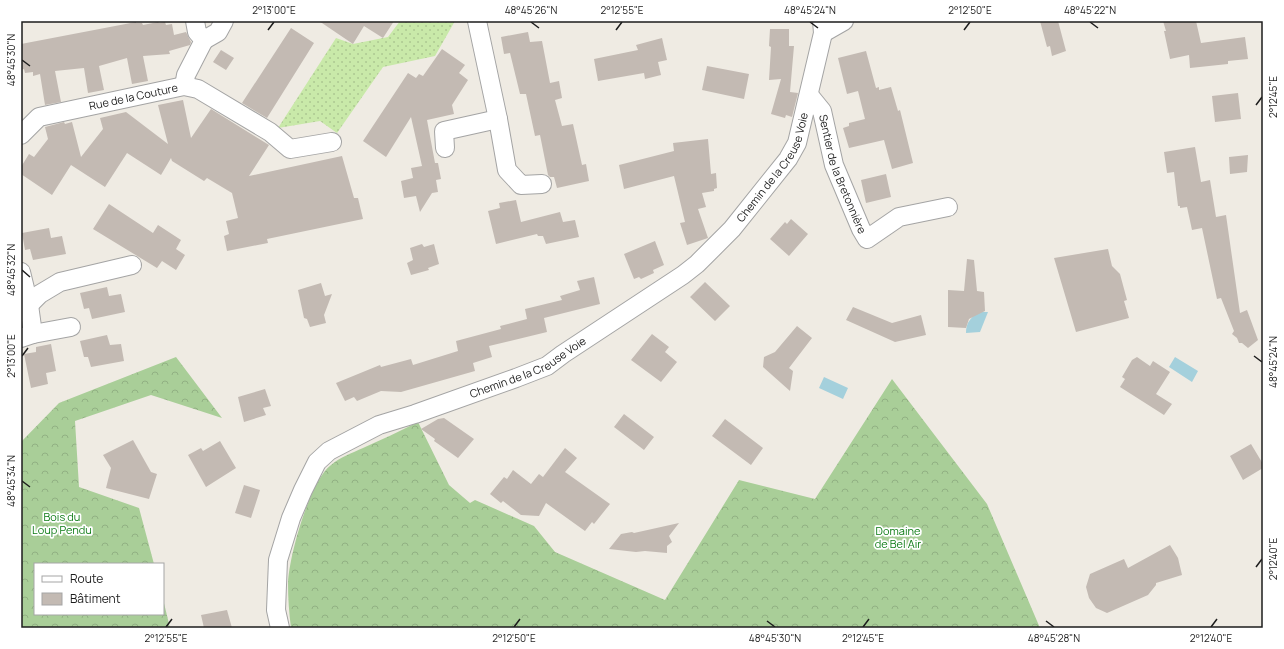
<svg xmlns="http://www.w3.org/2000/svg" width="1284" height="649" font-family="Manrope,sans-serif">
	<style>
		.grass { fill: url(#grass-dots) }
		.forest { fill: url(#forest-crowns) }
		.water { fill: #a4d0dc }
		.building { fill: #c3bab3 }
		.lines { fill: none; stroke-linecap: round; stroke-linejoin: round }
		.minor-casing { stroke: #a4a4a4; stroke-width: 20 }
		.minor { stroke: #fff; stroke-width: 18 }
		.ticks { fill: none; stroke: #1d1d1d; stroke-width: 1.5 }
		.labels { text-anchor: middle; stroke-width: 3.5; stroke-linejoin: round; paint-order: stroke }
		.street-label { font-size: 11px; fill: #1d1d1d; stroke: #fff }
		.park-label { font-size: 11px; fill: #0c7b14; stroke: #fff }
		.neatline { fill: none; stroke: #1d1d1d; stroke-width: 1.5 }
		.ticks-label { font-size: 10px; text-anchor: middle; fill: #1d1d1d }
	</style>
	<defs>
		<pattern id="grass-dots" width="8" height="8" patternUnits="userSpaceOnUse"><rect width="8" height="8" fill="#c9e9a9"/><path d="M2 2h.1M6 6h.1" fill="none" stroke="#acc791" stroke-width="1.8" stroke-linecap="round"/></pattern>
		<pattern id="forest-crowns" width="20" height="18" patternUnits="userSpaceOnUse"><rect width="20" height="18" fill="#a9ce98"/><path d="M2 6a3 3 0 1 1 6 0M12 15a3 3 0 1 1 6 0" fill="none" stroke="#91b083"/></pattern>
	</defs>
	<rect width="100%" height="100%" fill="#efebe3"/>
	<path class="grass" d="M400,21H455L435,56L383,67L337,133L320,121L278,128L336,38L353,44L388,37Z"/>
	<path class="forest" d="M176,357L222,418L151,395L75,421L79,487L139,508L154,564H35V614H163V599L170,628H21V442L59,403Z
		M892,379L987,504L1040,628H291C289,613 288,598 288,583C289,556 310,480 331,465C340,457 352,453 363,448C381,440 400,431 418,422L449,485L470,503L475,500L534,526L555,552L665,600L739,480L815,499Z"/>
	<path class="water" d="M978,312H988L980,332L966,333C966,322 971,318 978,312Z
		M1175,357L1198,371L1192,382L1169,367Z
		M824,377L848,388L843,399L819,388Z"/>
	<path class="building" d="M319,21H394L383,38L364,26L353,44Z
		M1040,21H1058L1066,51L1052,56L1050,46L1047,47Z
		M1163,21H1196L1201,43L1245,37L1248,59L1228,61V64L1190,68L1189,55L1170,59L1164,31H1166Z
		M136,22V23H142L143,25L158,22L159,23L165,22L166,25L172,24L174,35L186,32L191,42L190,45L169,51L170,54L143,56L148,81L132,84L127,58L99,66L104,90L88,93L84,68L55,71L61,102L45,105L40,74L33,76V72L25,73L24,69L21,70V44Z
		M291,28L314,43L267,118L242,103Z
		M770,29H789V46H794L790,92L798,93L792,117L786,115L785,118L771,114L781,79L769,80L771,47L769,46Z
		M528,32L530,42L542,41L550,83L559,81L562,98L555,100L562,126L573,124L582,165L586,164L589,181L557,188L554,177H550L548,175L540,135L535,136L526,94H520L510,53L504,54L501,37Z
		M662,38L667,60L658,62L661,75L645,79L644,73L598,81L594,59L638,50L636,45Z
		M442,49L465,65L459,73L468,80L452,105L454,114L427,120L435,163H438L441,179L436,180L438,192L432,193L420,212L416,196L404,198L401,181L413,178L411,168L422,166L411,117L386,157L363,141L408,73L416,78L419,74L423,76Z
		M221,50L234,58L226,70L213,62Z
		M866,51L876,88L879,87V90L891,87L898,111L900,110L913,163L892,169L884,140L849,148L843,128L849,126V123L865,119L858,91L847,94L838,58Z
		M707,66L749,74L744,99L702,90Z
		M1238,93L1241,119L1215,122L1212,96Z
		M183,100L191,138L211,109L269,145L249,176L342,156L354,198H358L363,219L267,239L268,243L227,251L224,236L229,234L226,221L238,218L232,193L207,178L204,181L172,161L171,158L161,175L127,153L105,187L71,165L52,195L21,174V167L29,154L34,157L48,139L45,127L64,122L65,124L72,122L81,157L103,129L100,118L126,112L168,144L158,105Z
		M708,139L711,174L716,173L717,188L714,189V191L702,193L706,207L698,209L708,238L687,245L680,223L685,222L674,176L624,189L619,165L674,151L673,143Z
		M1195,147L1201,182L1210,180L1216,217L1226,215L1240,313L1247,310L1258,340L1248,348L1242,343H1239L1237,338L1232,334L1234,331L1221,298L1217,299L1202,228L1192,230L1187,207L1180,208V206H1178L1174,172L1167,173L1164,152Z
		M1248,155L1247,172L1230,174L1229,157Z
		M886,174L891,197L866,203L861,180Z
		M516,200L521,222L560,212L563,222L575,220L579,237L546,244L543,236H538L537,234L496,244L488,211L500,208L499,203Z
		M109,204L153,233L158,225L181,240L176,249L185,255L176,270L162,261L157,268L93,229Z
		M791,219L808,234L789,256L770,239L785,222L787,224Z
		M49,228L51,238L62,236L66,254L33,260L30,249L25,250L22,233Z
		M655,241L664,265L653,270L654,273L641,279L639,277L634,279L624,254Z
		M422,244L424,247L434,244L439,264L428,268L429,270L411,275L407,263L413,260L410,248Z
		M1108,249L1112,266L1120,274L1127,300L1124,301L1129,318L1076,332L1054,258Z
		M967,259L974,260L977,291L984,292L985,311L969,319L966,328L948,327V290L964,291Z
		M594,277L600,304L544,318L547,332L489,346L492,357L473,363L475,371L401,392L381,391L357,401L354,397L345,401L336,383L380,365L381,367L411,359L413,365L458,351L456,341L501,329L500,326L527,319L525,309L562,300L560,296L580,290L577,281Z
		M705,282L730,306L715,321L690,297Z
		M321,283L325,296L332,294L324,315L326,323L310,327L307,319L304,318L298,290Z
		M107,287L109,296L121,294L125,312L92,319L89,308L84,309L80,293Z
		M853,307L892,323L921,315L926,335L895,342L846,320Z
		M797,326L812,338L789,368L793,371L790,391L763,367L764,357L775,352Z
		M652,334L669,347L665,352L677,362L661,382L631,360Z
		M107,335L110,345L121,344L124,361L91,367L88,357H84L80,341Z
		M51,344L56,371L46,373L48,384L31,388L24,354L36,352V347Z
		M1137,357L1150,366L1153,361L1170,372L1156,394L1172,404L1164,415L1120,387L1125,379L1122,377L1132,360Z
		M265,389L271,406L263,408L266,415L244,422L238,397Z
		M624,414L654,437L644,450L614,427Z
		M444,418L474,439L458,458L434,441L435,439L421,429L438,419Z
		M725,419L763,448L751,465L712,436Z
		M133,440L151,472L157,474L149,499L106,488L111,468L103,455Z
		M220,441L236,468L206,487L188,455L201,448L203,451Z
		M1251,444L1263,464V468L1243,480L1230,456Z
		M565,448L577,458L565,472L610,504L594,524L592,522L585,531L546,503L539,516L521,515L503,501L501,503L490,494L504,477L507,479L513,470L531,484L539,474L543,477Z
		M244,485L260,490L251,518L235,513Z
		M679,523L669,536L672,542L667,546V553L645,551L636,552L609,549L621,534L632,532L634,533Z
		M1170,545L1178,558L1182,575L1156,583V585L1148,595L1107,613L1096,608L1089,598L1086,587L1090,574L1124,559L1128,568Z
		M227,610L232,628H204L201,615Z"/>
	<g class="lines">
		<g class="minor-casing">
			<g id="minor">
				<path d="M477,21L498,119L507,170L521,185L542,184"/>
				<path d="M823,33L844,21"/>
				<path d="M204,40L218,32L224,21"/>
				<path d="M184,86L186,75L204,40L197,32L195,21"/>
				<path id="s1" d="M809,95L822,111L834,165L861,229L867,239L899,217L948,207"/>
				<path id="s2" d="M21,135L39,117L184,86L198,89L270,132L290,149L332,142"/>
				<path d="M445,148L444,131L498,119"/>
				<path d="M21,272L29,305L33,334L21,338"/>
				<path d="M29,305L40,294L60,282L132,265"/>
				<path d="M33,334L71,327"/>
				<path id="s3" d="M280,628L276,610L278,560L291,518L303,490L317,462L329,451L379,425L415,414L516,378L547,366L563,354L683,275L697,264L732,229L788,159L797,143L823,33L822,21"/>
			</g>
		</g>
		<use href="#minor" class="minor"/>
	</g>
	<path class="ticks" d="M531,22L539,28M810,22L818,28M1090,22L1098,28M268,30L274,22M616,30L622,22M964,30L970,22M22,60L30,66M1256,105L1262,97M22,270L30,277M22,356L28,348M1254,356L1262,362M22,481L30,487M1256,567L1262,559M767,621L775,627M1046,621L1054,627M166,627L172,619M514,627L520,619M863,627L869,619M1211,627L1217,619"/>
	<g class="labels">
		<g class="street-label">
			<text dy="4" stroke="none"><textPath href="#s2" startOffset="122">Rue de la Couture</textPath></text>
			<text dy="4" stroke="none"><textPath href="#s3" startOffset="731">Chemin de la Creuse Voie</textPath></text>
			<text dy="4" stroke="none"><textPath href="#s1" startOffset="87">Sentier de la Bretonnière</textPath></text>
			<text dy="4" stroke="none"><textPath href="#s3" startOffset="407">Chemin de la Creuse Voie</textPath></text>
		</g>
		<g class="park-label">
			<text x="62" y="521">Bois du<tspan x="62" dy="13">Loup Pendu</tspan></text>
			<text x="898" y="535">Domaine<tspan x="898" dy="13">de Bel Air</tspan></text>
		</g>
	</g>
	<rect width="1284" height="649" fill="none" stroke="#ffffff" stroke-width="44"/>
	<rect x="34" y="563" width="130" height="52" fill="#ffffff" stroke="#a5a5a5"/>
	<rect x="42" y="576" width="20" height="6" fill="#ffffff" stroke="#a5a5a5"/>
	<text x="70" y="583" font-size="12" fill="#1d1d1d">Route</text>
	<rect x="42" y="593" width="20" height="12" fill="#c3bab3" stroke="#a5a5a5"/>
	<text x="70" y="603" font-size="12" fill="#1d1d1d">Bâtiment</text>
	<rect x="22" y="22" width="1240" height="605" class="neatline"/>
	<g class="ticks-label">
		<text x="274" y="14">2°13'00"E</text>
		<text x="531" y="14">48°45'26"N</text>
		<text x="622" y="14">2°12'55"E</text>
		<text x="810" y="14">48°45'24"N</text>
		<text x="970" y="14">2°12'50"E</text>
		<text x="1090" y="14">48°45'22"N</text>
		<text transform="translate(11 60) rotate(-90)" y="4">48°45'30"N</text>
		<text transform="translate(1273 97) rotate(-90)" y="4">2°12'45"E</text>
		<text transform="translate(11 270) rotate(-90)" y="4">48°45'32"N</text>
		<text transform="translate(11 356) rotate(-90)" y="4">2°13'00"E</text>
		<text transform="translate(1273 362) rotate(-90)" y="4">48°45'24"N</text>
		<text transform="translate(11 481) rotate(-90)" y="4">48°45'34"N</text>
		<text transform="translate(1273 559) rotate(-90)" y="4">2°12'40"E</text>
		<text x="166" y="642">2°12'55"E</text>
		<text x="514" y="642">2°12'50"E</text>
		<text x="775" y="642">48°45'30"N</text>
		<text x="863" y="642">2°12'45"E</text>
		<text x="1054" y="642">48°45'28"N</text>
		<text x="1211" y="642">2°12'40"E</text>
	</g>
</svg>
